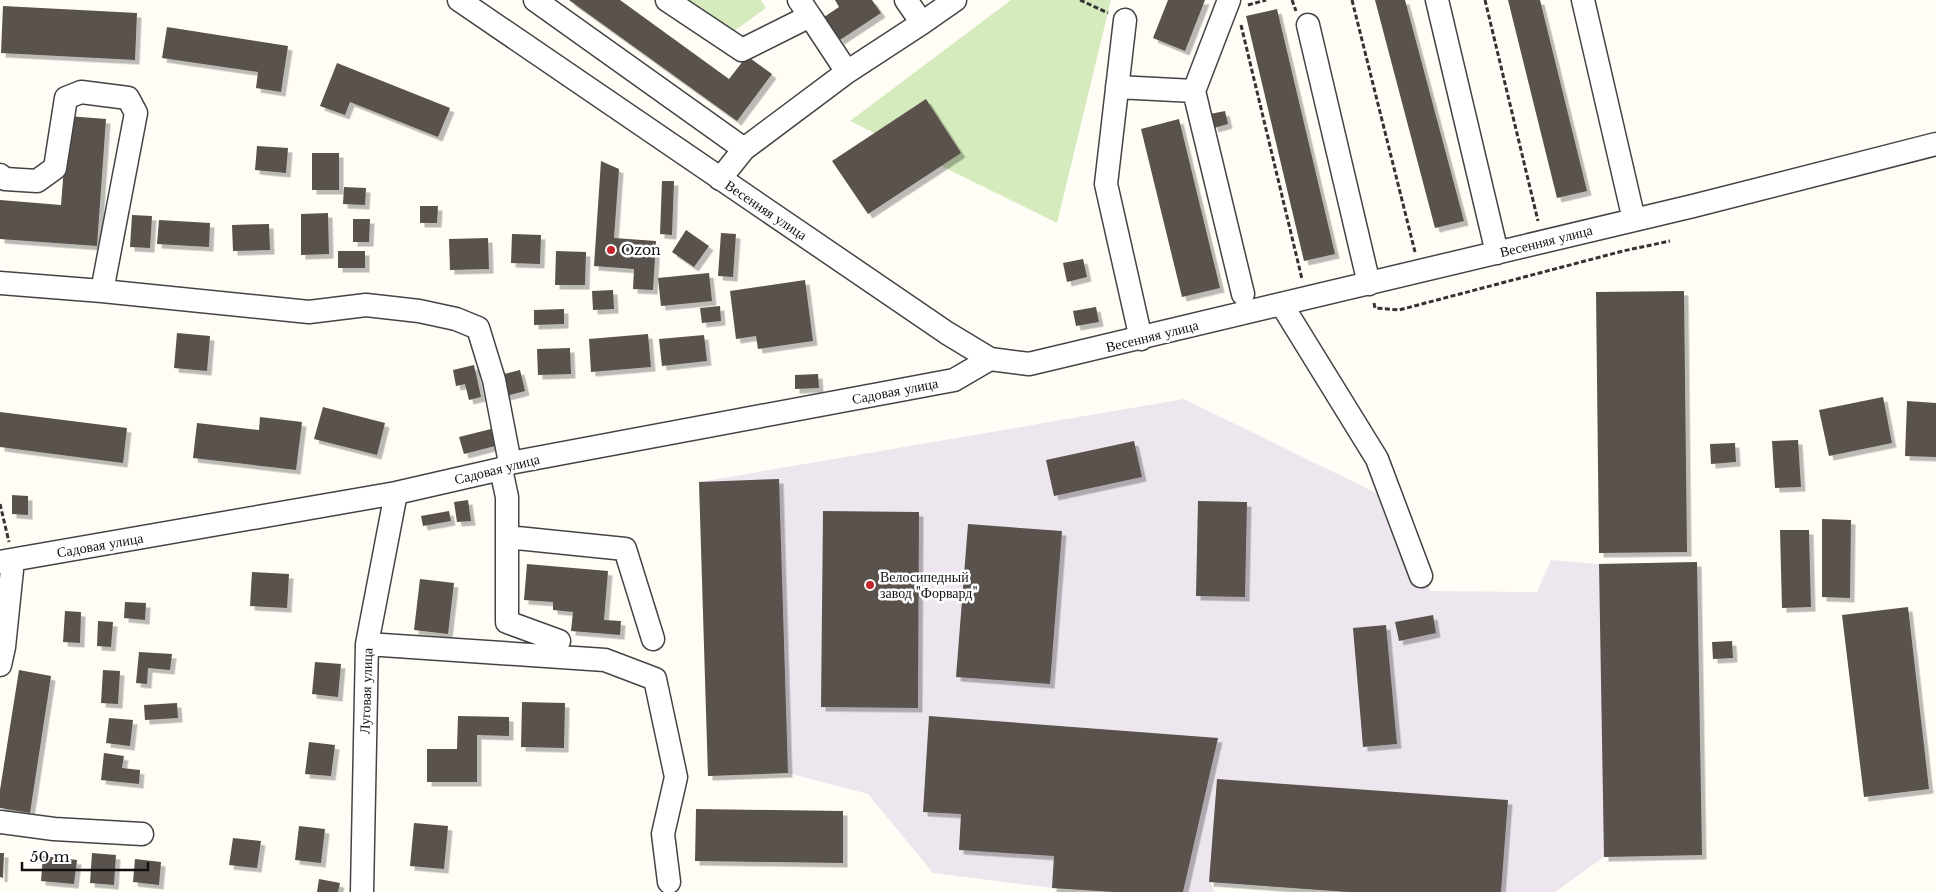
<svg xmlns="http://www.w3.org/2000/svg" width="1936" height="892" font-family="'Libre Baskerville',serif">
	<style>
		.industrial { fill: #eee6ef }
		.green { fill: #d5ebbd }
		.building { fill: #5a524d; filter: url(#shadow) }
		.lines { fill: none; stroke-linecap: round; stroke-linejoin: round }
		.minor-casing { stroke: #444; stroke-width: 25 }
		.path { stroke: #333; stroke-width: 3; stroke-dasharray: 5 2.5; stroke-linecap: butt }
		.minor { stroke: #fff; stroke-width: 22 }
		.poi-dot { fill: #c4262e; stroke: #fff; stroke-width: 2 }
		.labels { text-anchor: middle; stroke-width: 5; stroke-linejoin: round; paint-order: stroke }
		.street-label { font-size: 14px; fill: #111; stroke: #fff }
		.poi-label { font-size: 14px; fill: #111; stroke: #fff; text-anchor: start }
	</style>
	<defs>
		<filter id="shadow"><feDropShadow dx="4.5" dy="4.5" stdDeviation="0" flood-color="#0004"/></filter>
	</defs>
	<rect width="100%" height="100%" fill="#fffdf5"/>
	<path class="industrial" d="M1184,399L1409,509L1430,591L1537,592L1551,560L1599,564L1697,562L1702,855L1604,857L1555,892H1348L1210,882L1215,892H1114L1052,888L933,873L868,794L788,773L708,776L699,482Z"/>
	<path class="green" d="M686,0H761L766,8L734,31Z
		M1011,0H1111L1057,223L850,121Z"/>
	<path class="building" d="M569,0H620L729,79L747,56L772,74L737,121Z
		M835,0H872L881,13L840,40L824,17L839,7Z
		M1168,0H1205L1185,51L1153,38Z
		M1375,0H1405L1464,221L1435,228Z
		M1508,0H1540L1587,191L1557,198Z
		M3,6L137,13L135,60L1,53Z
		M1277,9L1335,254L1304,261L1246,16Z
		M167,27L288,46L281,92L256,88L258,72L162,58Z
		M337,63L450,108L438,137L350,102L345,115L320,106Z
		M926,99L961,153L868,214L832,161Z
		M1225,111L1228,124L1214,128L1210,114Z
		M68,116L106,119L97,246L0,239V200L61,205Z
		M1179,119L1220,288L1182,297L1141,129Z
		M257,146L288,148L286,173L255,170Z
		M312,153H339V190H312Z
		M601,161L619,169L614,238L656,241L653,290L633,289L634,269L594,266Z
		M662,181H674L672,235L660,234Z
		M344,187L366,188L365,205L343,204Z
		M420,206H438L437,223H420Z
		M328,213L329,254L301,255V214Z
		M132,215L152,216L150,248L130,247Z
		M353,219H370L369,242H353Z
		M159,220L210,223L209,247L157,244Z
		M269,224L270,250L233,251L232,225Z
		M686,230L709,246L694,267L672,252Z
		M721,233L736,234L733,277L718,276Z
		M512,234L541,235L540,264L511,263Z
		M488,238L489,269L450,270L449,239Z
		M338,251H365V268H338Z
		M556,251L586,252L585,285H555Z
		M1083,259L1087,277L1067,282L1063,263Z
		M709,273L712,301L661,306L658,278Z
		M805,280L813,341L758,349L756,336L736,339L730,291Z
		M613,290L614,309L593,310L592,291Z
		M1684,291L1687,552L1599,553L1596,292Z
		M720,306L721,321L702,323L700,308Z
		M1096,307L1099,322L1076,326L1073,311Z
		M564,309V324L534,325V310Z
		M177,333L210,336L207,371L174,368Z
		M648,334L651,367L591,372L589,339Z
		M704,335L707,361L662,366L659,339Z
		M570,348L571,374L538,375L537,349Z
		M474,365L481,397L469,400L465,384L456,386L453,370Z
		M520,370L525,391L506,396L500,375Z
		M818,374L819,388L795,389V375Z
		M1883,397L1892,443L1829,456L1819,410Z
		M1907,401L1936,403V457L1905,456Z
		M323,407L385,423L377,455L314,439Z
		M0,412L127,428L123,463L0,447Z
		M260,417L302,422L296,470L193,458L197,423L259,430Z
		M491,429L495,446L464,454L459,437Z
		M1798,440L1801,487L1775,488L1772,441Z
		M1134,441L1142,477L1054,496L1046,460Z
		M1735,443L1736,462L1711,464L1710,444Z
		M779,479L788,773L708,776L699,482Z
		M12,495L28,496V515L12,514Z
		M468,500L471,521L457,522L454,502Z
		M1198,501L1247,502L1245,597L1196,596Z
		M449,511L451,521L423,526L421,516Z
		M823,511L919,512L918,708L821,707Z
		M1822,519L1851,520L1850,598L1822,597Z
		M968,524L1062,531L1050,684L956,677Z
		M1780,530H1809L1811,607L1782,608Z
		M1697,562L1702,855L1604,857L1599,564Z
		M527,564L608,571L604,620L621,621L620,635L571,631L573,612L553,610V602L524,600Z
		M252,572L289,574L287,608L250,606Z
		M420,579L454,583L448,634L414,630Z
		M125,602L146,603L145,620L124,618Z
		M1908,607L1929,789L1864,797L1842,615Z
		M65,611L81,612L80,643L63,642Z
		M1433,615L1436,633L1399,641L1395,622Z
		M98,621L113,622L111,647L97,646Z
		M1386,625L1397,744L1363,747L1353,628Z
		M1732,641L1733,658L1713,659L1712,642Z
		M139,652L172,654L170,670L148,668L147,684L136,683Z
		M315,662L341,664L338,697L312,694Z
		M19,670L51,676L30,813L0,808V790Z
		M103,670L120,671L118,704L101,703Z
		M522,702L565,703L564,748L521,747Z
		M177,703L178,718L145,720L144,705Z
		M458,716L509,717V736L477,735V782H427V749H457Z
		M929,716L1218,738L1183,892H1114L1052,888L1054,856L959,850L961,814L923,812Z
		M109,718L133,720L130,746L106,743Z
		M309,742L335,745L331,776L305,774Z
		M104,753L124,756L122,768L140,770L139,784L101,780Z
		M1217,779L1508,800L1501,892H1348L1209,882Z
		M696,809L843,811V863L695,861Z
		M414,823L448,826L444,869L410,866Z
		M299,826L325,829L321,863L295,860Z
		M233,838L261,841L257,868L229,865Z
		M0,853H4L3,878L0,877Z
		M92,853L116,855L114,885L90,883Z
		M43,856L77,860L74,884L41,881Z
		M135,859L161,862L159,885L133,882Z
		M319,879L340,883L338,892H317Z"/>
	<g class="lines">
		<g class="minor-casing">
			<path id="minor" d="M459,0L947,333L990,359L1029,364L1693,206L1936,144
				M535,0L744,149
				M667,0L742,50L810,16L799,0
				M906,0L922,23L955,0
				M1437,0L1497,253
				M1583,0L1634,220
				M810,16L847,72
				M1125,20L1106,184L1141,339
				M1308,25L1369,284
				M1117,87L1194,91L1229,0
				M1194,91L1243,294
				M0,175L5,179L37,181L55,168L66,98L81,92L128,98L136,113L102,291
				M720,179L744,149L847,72L922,23
				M0,283L102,291L309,312L366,305L419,311L456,319L478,328L494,380L510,463
				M1282,305L1377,459L1421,576
				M501,469L507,497V622L559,641
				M507,537L625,549L653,639
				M0,562L396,493L501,469L510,463L954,380L990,359
				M367,644L605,660L655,679L676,777L663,834L669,882
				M0,665L4,647L13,560
				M0,822L54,829L142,834
				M362,892L367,644L396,493"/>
		</g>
		<path class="path" d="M1080,0L1108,13
			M1292,0L1296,11
			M1352,0L1415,252
			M1485,0L1538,221
			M1248,5L1266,0
			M1241,25L1302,279
			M1374,303L1375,308L1399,310L1623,251L1670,241
			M0,504L9,542"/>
		<use href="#minor" class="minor"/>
	</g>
	<g class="poi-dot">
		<circle cx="611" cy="250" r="5"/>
		<circle cx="870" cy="585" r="5"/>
	</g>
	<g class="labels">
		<g class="street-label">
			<text transform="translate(766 210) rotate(34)" y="5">Весенняя улица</text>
			<text transform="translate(1546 241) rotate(-14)" y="5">Весенняя улица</text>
			<text transform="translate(1152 336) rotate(-14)" y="5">Весенняя улица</text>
			<text transform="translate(895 391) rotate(-11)" y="5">Садовая улица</text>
			<text transform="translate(497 469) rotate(-14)" y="5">Садовая улица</text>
			<text transform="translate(100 545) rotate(-10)" y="5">Садовая улица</text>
			<text transform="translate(366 691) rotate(-88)" y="5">Луговая улица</text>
		</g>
		<g class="poi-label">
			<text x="621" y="255">Ozon</text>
			<text x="880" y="582">Велосипедный<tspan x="880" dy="16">завод "Форвард"</tspan></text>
		</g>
	</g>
	<path d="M22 862v8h126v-8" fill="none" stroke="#111111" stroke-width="2.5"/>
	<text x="30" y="862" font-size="15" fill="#111111" stroke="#ffffff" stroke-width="4" paint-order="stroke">50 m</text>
</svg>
